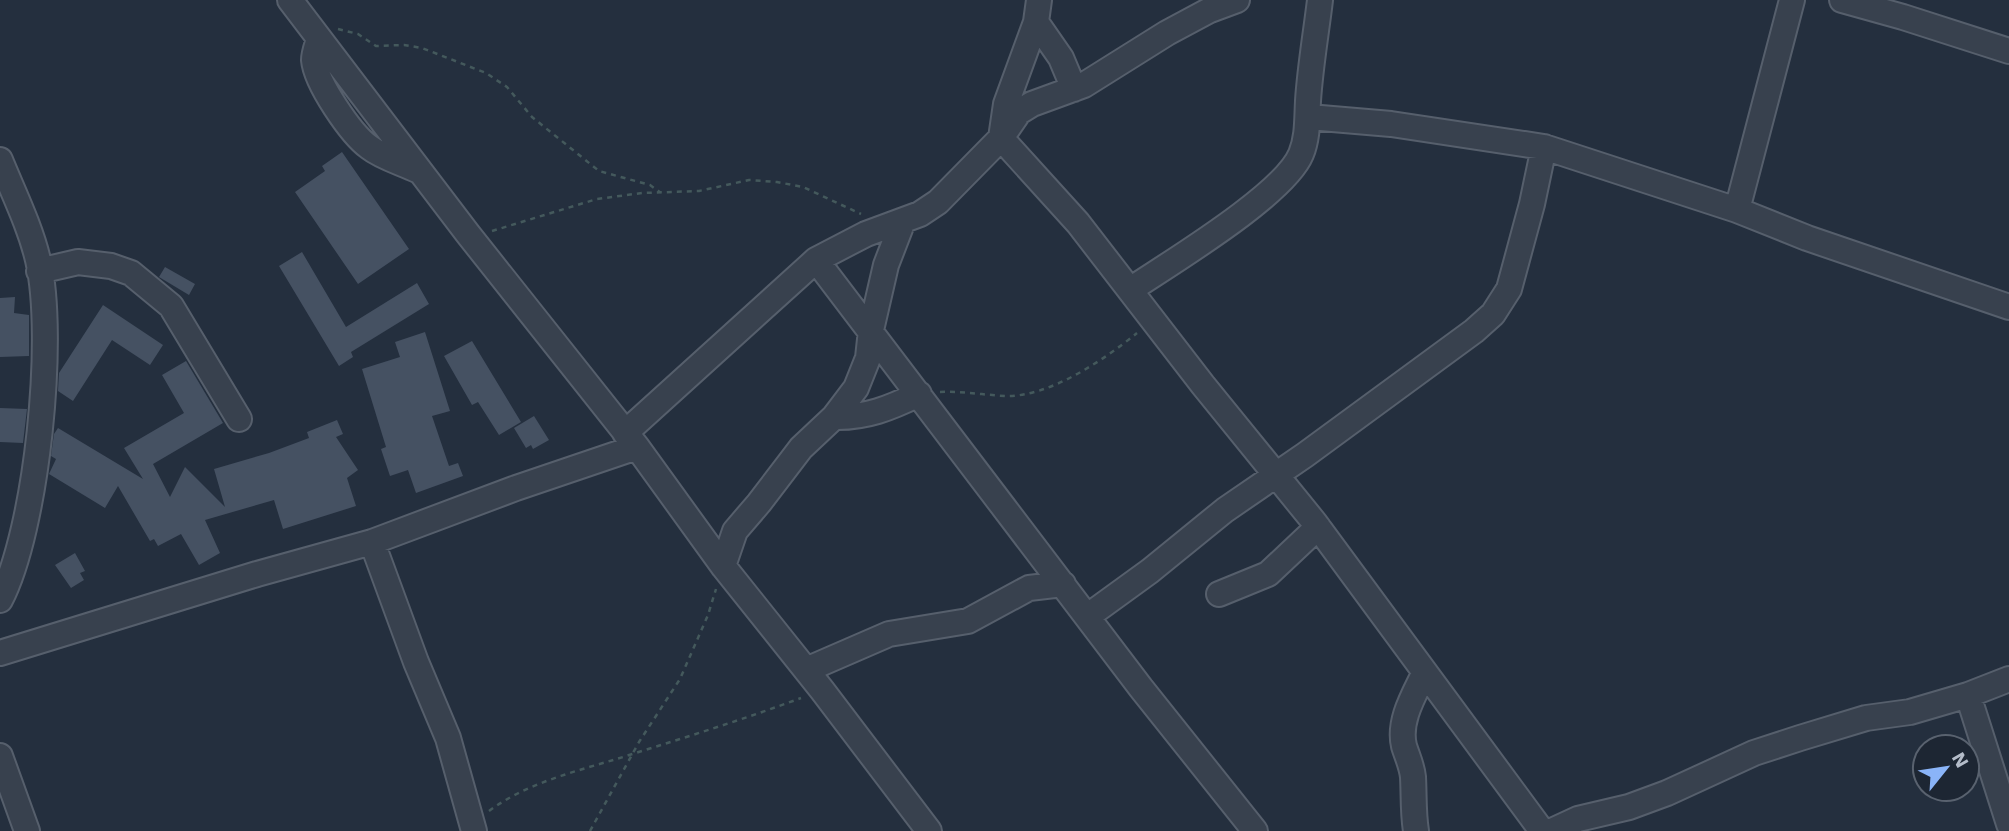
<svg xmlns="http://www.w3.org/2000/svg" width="2009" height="831" font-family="'Work Sans',sans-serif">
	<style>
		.building { fill: #455162 }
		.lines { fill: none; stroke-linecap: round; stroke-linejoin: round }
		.minor-casing { stroke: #565f6c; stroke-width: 28 }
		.path { stroke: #44595c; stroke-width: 2.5; stroke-dasharray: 5 5; stroke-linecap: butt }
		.minor { stroke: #38414e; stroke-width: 24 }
	</style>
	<rect width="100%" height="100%" fill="#242f3e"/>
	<path class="building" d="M342,152L409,249L358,284L295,192L325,171L322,166Z
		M302,252L346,327L417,283L429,304L351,352L353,357L339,366L279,266Z
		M165,267L195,284L189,295L159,277Z
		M15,297L14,313L29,315V356L0,357V298Z
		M103,305L163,345L150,365L112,340L73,401L58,391L59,373Z
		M425,332L450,411L432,416L449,466L458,463L463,476L416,493L408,470L390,476L381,449L386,447L362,369L400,357L395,342Z
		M472,341L521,422L499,435L478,402L472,405L444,356Z
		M186,361L223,423L153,464L170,497L185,467L225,507L214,469L269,453L309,438L307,432L337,420L343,434L336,437L358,470L347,478L356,506L283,529L274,500L205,520L220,553L199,565L181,534L158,546L154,539L150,541L118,486L105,508L49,474L56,459L51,456L54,434L58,428L143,479L124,448L184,413L162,375Z
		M0,408L27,409L23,443L0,442Z
		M534,416L549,440L533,449L531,445L526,448L514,428Z
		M75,553L85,571L80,573L84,580L71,588L55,565Z"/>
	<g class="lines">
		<g class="minor-casing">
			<path id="minor" d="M290,0L468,234L637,447L723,566L822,690L929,831
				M1039,0L1036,22L1006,104L1001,138L1078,223L1203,385L1315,523L1542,831
				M1842,0L1903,17L2009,51
				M1036,22L1061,58L1074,89
				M319,39C317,46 314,53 314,60C316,83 351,134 369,147C383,158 403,163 419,171
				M1309,117L1391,124L1544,147L1737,210L1807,238L2009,307
				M0,160C13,192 30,226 38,260C56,337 37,529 0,600
				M1737,210L1792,0
				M816,260L1141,688L1255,831
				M39,271L78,262L111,266L131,273L171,306L239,419
				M1130,290C1170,263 1284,195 1301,154C1308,137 1307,119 1308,101C1310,68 1316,34 1320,0
				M834,417C866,418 890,408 919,394
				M625,433L816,260L866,234L920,214L938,202L1001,138L1019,112L1032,104L1084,85L1167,33L1210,10L1237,0
				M372,542L416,662L448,738L474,831
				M723,566L735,531L759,503L801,448L834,417L856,388L868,358L871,330L886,265L903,221
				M1219,594L1268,574L1318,527
				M1088,616L1150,571L1225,510L1305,455L1474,331L1493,314L1509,289L1532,204L1544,147
				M0,653L257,574L372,542L516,488L637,447
				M806,670L889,634L968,621L1029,588L1063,584
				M1968,695L2009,824
				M0,756L27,831
				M1416,831C1413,813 1414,795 1413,777C1412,766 1407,756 1404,746C1398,721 1414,695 1424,674
				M1552,831L1578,819L1629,807L1667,793L1754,753L1800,738L1866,718L1910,712L1968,695L2009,679"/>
		</g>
		<path class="path" d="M338,29L358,34L376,46L404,45L422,48L486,73L507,87L532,117L599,171L650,185L661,193
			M492,231L597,199L642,193L699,191L749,180L777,182L803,187L861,214
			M940,392C962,391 984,395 1006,396C1049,397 1104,360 1137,333
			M489,811C528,782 578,771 623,757C683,738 742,720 801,698
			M590,831L639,742L680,679L708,615L716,589"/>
		<use href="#minor" class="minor"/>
	</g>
	<g transform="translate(1946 768) rotate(60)"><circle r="33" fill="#1d2633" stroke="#59626f" stroke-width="2"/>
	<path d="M0-5L12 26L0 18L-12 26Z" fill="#8ab4f8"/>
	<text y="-10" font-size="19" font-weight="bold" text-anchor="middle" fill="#b4bcc9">N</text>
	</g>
</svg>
